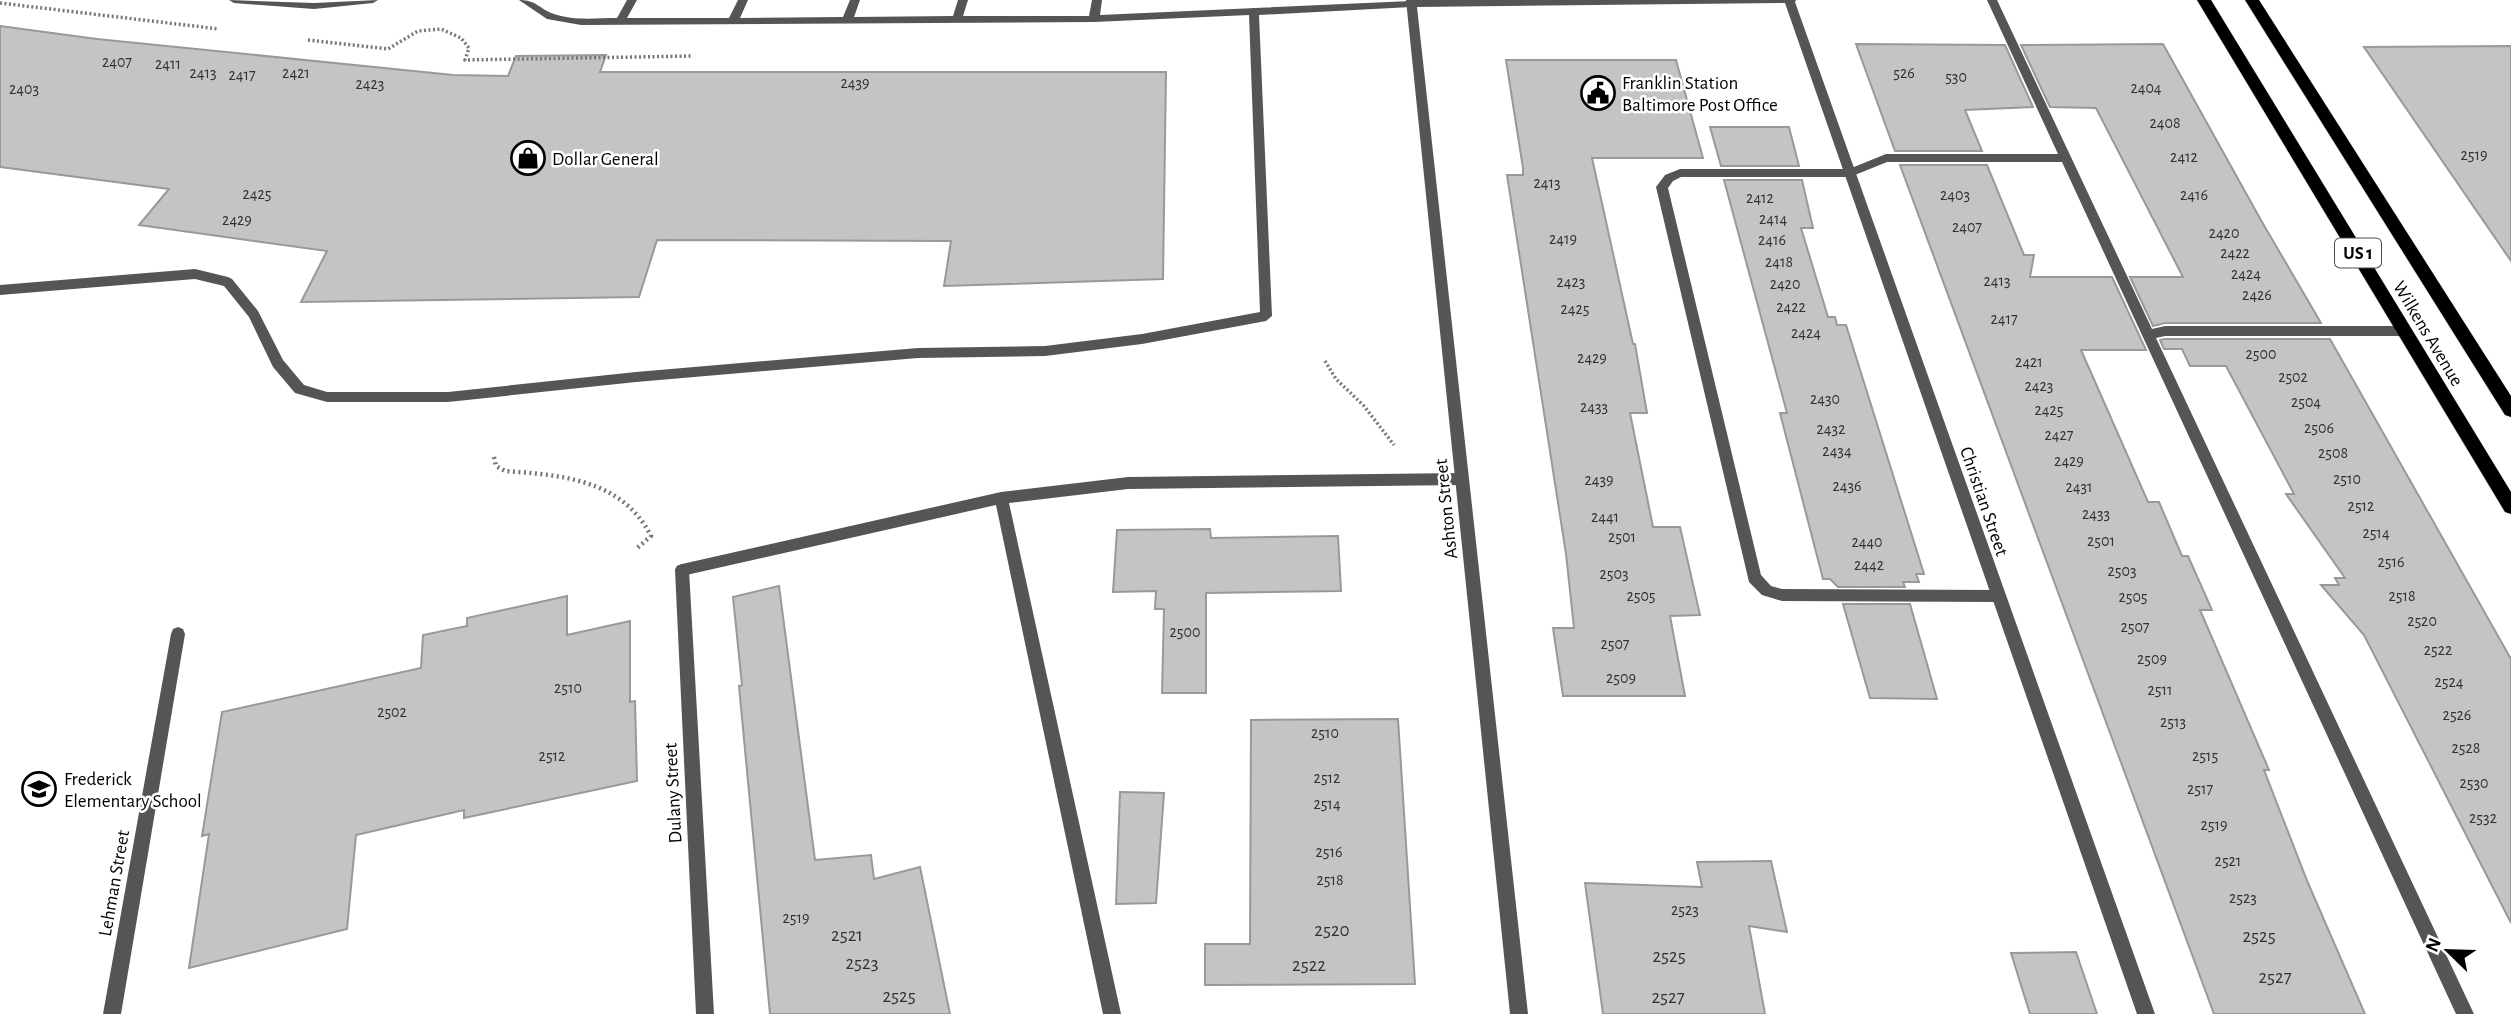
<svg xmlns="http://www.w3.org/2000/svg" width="2511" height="1014" font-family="'Alegreya Sans',sans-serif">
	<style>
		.building { fill: #c4c4c4; stroke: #999; stroke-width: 2 }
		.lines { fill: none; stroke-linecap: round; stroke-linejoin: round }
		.primary-casing { stroke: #dbdbdb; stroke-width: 1 }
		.path-far1 { stroke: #777; stroke-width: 3.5; stroke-dasharray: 2 2.5; stroke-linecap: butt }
		.path { stroke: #777; stroke-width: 4.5; stroke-dasharray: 2 3.5; stroke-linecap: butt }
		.lane { fill: #555; fill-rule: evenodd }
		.street { fill: #555; fill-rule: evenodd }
		.primary { fill: #000; fill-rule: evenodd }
		.labels { text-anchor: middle; stroke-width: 5; stroke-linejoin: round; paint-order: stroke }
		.number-label { font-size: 16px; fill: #313131 }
		.shield { fill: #fff; stroke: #4c4c4c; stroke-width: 2 }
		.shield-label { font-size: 18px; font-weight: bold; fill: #000 }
		.poi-label { font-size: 19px; fill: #000; stroke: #fff; text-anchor: start }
		.street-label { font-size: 19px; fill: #000; stroke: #fff }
		.near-number-label { font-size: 19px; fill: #313131 }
	</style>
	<rect width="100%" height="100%" fill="#fff"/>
	<path class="building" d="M0,26L97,39L453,75L508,76L516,56L606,55L600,72H1166L1163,279L944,286L951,241L657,240L639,297L301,302L327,251L139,225L169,189L0,167Z
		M1856,44L2005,45L2033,107L1965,110L1982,151H1895Z
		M2163,44L2262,222L2321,323H2165L2153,326L2130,277H2183L2096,108L2050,107L2021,45Z
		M2511,46V261L2364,47Z
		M1506,60H1676L1703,158H1592L1633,344H1635L1647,413H1630L1653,527H1680L1700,615L1670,616L1685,696H1563L1553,628H1574L1566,554L1507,175H1523V168Z
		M1710,127H1789L1799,166H1721Z
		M1900,165H1987L2024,255H2034L2030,277H2112L2146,350H2081L2148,502H2159L2182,556H2188L2212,610H2200L2269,770H2264L2308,883L2365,1014H2214Z
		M1724,180H1802L1813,228H1801L1828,317H1835L1837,325H1846L1924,574H1916L1919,582H1903L1905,587H1838L1830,579H1823L1780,413H1787Z
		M2165,339H2330L2511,659V923L2364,635L2321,585H2339L2335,578H2345L2286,494H2294L2226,366H2190L2182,349H2164L2160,340Z
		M1210,529L1211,538L1338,536L1341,591L1206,593V693H1162L1164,609H1155L1156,591L1113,592L1117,530Z
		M779,586L815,860L871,855L874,879L920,867L950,1014H770L739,686L742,685L733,597Z
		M567,596V635L630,621V702L635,701L637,781L464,818V810L356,835L347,929L189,968L209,834L202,836L222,712L421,668L423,635L467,626V618Z
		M1843,604H1910L1937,699L1870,698Z
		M1398,719L1415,984L1205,985V944H1250L1251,720Z
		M1120,792L1164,793L1156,903L1116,904Z
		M1771,861L1787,932L1749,926L1765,1014H1603L1585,883L1702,887L1697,862Z
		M2076,952L2097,1014H2030L2011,953Z"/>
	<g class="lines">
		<g class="primary-casing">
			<path id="primary" d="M2197,0H2211L2511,492V514L2505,512Z
				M2245,0H2259L2511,396V417L2505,415Z"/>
		</g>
		<path class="path-far1" d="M0,3L219,29
			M308,40L388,49L418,31L441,29L461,38L469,48L465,60L692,56
			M1325,361L1336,379L1364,406L1394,445"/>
		<path class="path" d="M494,457L496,466L505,471C561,475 622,479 651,536L636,549"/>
		<path class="lane" d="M229,0L314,3L378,0L373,3L314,9L234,3Z
			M519,0C537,0 539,9 554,14C574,21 597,18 617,18L627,0H637L627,18H729L738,0H748L740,18L843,17L850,0H860L854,17L953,16L958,0H968L963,16H1089L1092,0H1102L1100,15L1411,1L1416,4L1411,7L1259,15L1272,316L1266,321L1142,344L1045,356L918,358L636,382L448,402H327L295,393L273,367L249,317L224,286L195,279L0,295V285L195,269L228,277L232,279L258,311L283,360L304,385L327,392H448L636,372L918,348L1045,346L1142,334L1260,312L1249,15L1094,22L581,25L547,19Z
			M1987,0H1997L2152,329L2165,326H2405L2411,331L2405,336H2165L2156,338L2474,1014H2456L2062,162H1887L1850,177H1681L1673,181L1668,188L1761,575L1771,586L1782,589L1998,590L2003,591L2005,596L2003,601L1998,602L1782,601L1762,595L1749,582L1656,187L1665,175L1680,169H1849L1886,154H2058Z
			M1462,473L1467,475L1469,479L1467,483L1462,485L1128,489L1009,503L1121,1014H1103L996,505L682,576L677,574L675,570L677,566L682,564L1001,492L1128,477Z"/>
		<path class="street" d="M1406,0H1796L1795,2L2155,1014H2137L1785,3L1417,7L1528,1014H1510Z
			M682,564L687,566L689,570L714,1014H696L675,570L677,566Z
			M178,627L183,629L185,634L121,1014H103L171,634L173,629Z"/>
		<use href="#primary" class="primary"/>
	</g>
	<defs>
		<g id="civic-ring" transform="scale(1.75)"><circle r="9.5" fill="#fff" stroke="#000" stroke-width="1.5"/><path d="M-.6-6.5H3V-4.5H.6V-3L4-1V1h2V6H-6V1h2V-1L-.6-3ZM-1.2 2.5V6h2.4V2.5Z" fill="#000"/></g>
		<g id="shop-ring" transform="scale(1.75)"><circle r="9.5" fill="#fff" stroke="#000" stroke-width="1.5"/><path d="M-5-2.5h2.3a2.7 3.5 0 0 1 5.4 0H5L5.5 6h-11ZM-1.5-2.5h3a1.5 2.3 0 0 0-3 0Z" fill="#000"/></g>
		<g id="school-ring" transform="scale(1.75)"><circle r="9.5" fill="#fff" stroke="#000" stroke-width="1.5"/><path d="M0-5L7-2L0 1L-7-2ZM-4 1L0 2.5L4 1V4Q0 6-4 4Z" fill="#000"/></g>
	</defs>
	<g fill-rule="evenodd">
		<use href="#civic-ring" x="1598" y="93"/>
		<use href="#shop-ring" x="528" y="158"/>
		<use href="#school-ring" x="39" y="789"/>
	</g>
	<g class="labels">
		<g class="number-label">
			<text x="117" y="67">2407</text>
			<text x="168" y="69">2411</text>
			<text x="203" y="78">2413</text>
			<text x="296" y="78">2421</text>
			<text x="1904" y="78">526</text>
			<text x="242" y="80">2417</text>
			<text x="1956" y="82">530</text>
			<text x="855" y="88">2439</text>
			<text x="370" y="89">2423</text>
			<text x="2146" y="93">2404</text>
			<text x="24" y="94">2403</text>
			<text x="2165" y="128">2408</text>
			<text x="2474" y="160">2519</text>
			<text x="2184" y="162">2412</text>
			<text x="1547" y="188">2413</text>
			<text x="257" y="199">2425</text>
			<text x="1955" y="200">2403</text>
			<text x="2194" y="200">2416</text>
			<text x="1760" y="203">2412</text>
			<text x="1773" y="224">2414</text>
			<text x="237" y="225">2429</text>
			<text x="1967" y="232">2407</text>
			<text x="2224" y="238">2420</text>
			<text x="1563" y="244">2419</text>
			<text x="1772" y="245">2416</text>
			<text x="2235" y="258">2422</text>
			<text x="1779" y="267">2418</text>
			<text x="2246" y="279">2424</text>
			<text x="1997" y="286">2413</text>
			<text x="1571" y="287">2423</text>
			<text x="1785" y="289">2420</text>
			<text x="2257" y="300">2426</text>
			<text x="1791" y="312">2422</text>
			<text x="1575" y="314">2425</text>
			<text x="2004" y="324">2417</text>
			<text x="1806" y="338">2424</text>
			<text x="2261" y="359">2500</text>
			<text x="1592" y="363">2429</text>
			<text x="2029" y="367">2421</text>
			<text x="2293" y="382">2502</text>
			<text x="2039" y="391">2423</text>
			<text x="1825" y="404">2430</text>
			<text x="2306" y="407">2504</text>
			<text x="1594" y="412">2433</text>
			<text x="2049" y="415">2425</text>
			<text x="2319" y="433">2506</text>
			<text x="1831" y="434">2432</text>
			<text x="2059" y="440">2427</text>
			<text x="1837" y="456">2434</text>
			<text x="2333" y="458">2508</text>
			<text x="2069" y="466">2429</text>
			<text x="2347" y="484">2510</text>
			<text x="1599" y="485">2439</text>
			<text x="1847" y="491">2436</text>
			<text x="2079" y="492">2431</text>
			<text x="2361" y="511">2512</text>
			<text x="2096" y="519">2433</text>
			<text x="1605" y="522">2441</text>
			<text x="2376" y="538">2514</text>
			<text x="1622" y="542">2501</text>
			<text x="2101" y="546">2501</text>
			<text x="1867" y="547">2440</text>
			<text x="2391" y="567">2516</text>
			<text x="1869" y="570">2442</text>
			<text x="2122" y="576">2503</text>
			<text x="1614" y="579">2503</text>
			<text x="1641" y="601">2505</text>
			<text x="2402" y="601">2518</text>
			<text x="2133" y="602">2505</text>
			<text x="2422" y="626">2520</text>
			<text x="2135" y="632">2507</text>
			<text x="1185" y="637">2500</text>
			<text x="1615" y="649">2507</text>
			<text x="2438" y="655">2522</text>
			<text x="2152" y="664">2509</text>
			<text x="1621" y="683">2509</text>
			<text x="2449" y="687">2524</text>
			<text x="568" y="693">2510</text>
			<text x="2160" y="695">2511</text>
			<text x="392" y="717">2502</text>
			<text x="2457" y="720">2526</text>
			<text x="2173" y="727">2513</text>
			<text x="1325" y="738">2510</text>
			<text x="2466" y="753">2528</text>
			<text x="552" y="761">2512</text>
			<text x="2205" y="761">2515</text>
			<text x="1327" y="783">2512</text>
			<text x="2474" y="788">2530</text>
			<text x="2200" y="794">2517</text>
			<text x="1327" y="809">2514</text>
			<text x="2483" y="823">2532</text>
			<text x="2214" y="830">2519</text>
			<text x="1329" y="857">2516</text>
			<text x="2228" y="866">2521</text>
			<text x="1330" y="885">2518</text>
			<text x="2243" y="903">2523</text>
			<text x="1685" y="915">2523</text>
			<text x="796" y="923">2519</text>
		</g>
		<rect class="shield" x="2335" y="238.5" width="46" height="29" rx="5"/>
		<g class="shield-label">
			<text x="2358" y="259">US 1</text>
		</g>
		<g class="poi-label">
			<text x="1622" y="89">Franklin Station<tspan x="1622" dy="22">Baltimore Post Office</tspan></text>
			<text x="552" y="165">Dollar General</text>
			<text x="64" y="785">Frederick<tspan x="64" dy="22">Elementary School</tspan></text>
		</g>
		<g class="street-label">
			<text transform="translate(2429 333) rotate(59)" y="7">Wilkens Avenue</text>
			<text transform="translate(1985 501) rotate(71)" y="7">Christian Street</text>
			<text transform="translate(1445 509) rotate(-96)" y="7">Ashton Street</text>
			<text transform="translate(672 793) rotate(-93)" y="7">Dulany Street</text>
			<text transform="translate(113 883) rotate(-80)" y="7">Lehman Street</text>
		</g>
		<g class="near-number-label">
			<text x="1332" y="936">2520</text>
			<text x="847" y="941">2521</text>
			<text x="2259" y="942">2525</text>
			<text x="1669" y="962">2525</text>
			<text x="862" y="969">2523</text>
			<text x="1309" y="971">2522</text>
			<text x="2275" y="983">2527</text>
			<text x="899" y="1002">2525</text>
			<text x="1668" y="1003">2527</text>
		</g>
	</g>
	<g transform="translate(2448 951) rotate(293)" stroke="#ffffff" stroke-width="5" paint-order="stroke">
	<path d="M0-5L12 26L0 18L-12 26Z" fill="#000000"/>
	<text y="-10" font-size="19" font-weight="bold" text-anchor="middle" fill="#000000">N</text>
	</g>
</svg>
